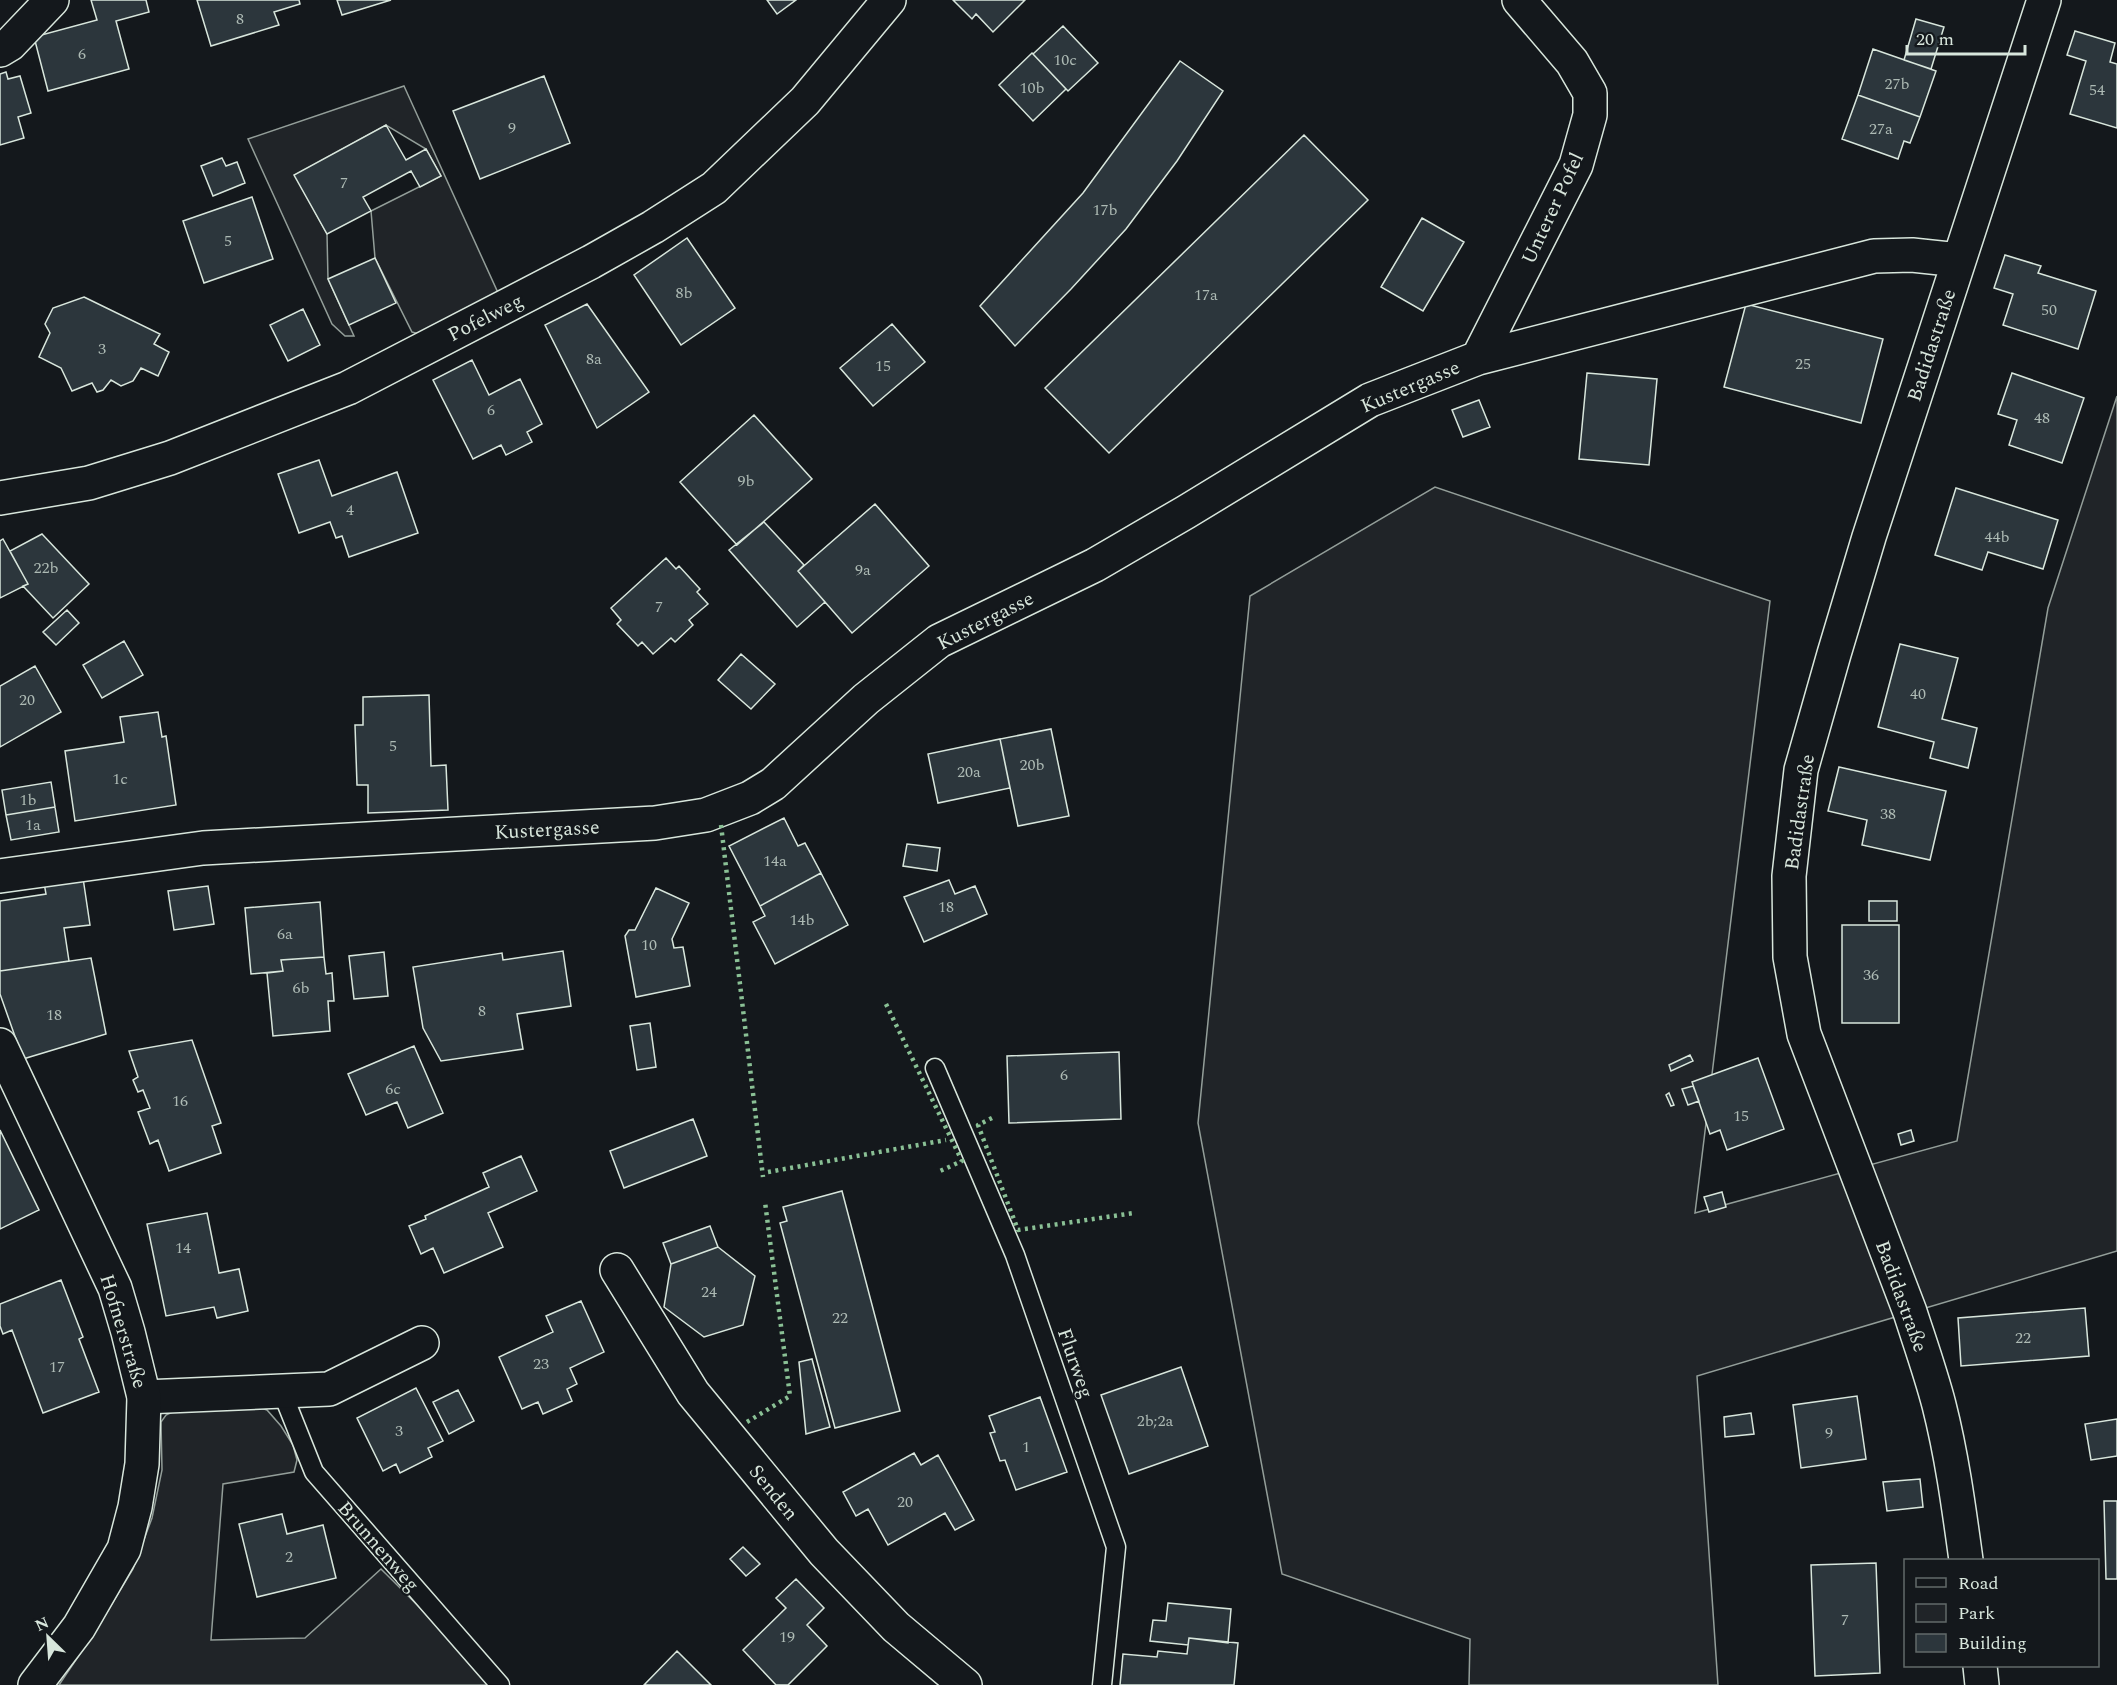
<svg xmlns="http://www.w3.org/2000/svg" width="2117" height="1685" font-family="Spectral,serif">
	<style>
		.green { fill: #202428; stroke: #939e99; stroke-width: 1.5 }
		.building { fill: #2c363c; stroke: #d8e6dc; stroke-width: 1.5 }
		.lines { fill: none; stroke-linecap: round; stroke-linejoin: round }
		.lane-casing { stroke: #d8e6dc; stroke-width: 21 }
		.street-casing { stroke: #d8e6dc; stroke-width: 36 }
		.secondary-casing { stroke: #d8e6dc; stroke-width: 36 }
		.lane { stroke: #14181c; stroke-width: 18 }
		.street { stroke: #14181c; stroke-width: 33 }
		.secondary { stroke: #14181c; stroke-width: 33 }
		.hedge { stroke: #8ac095; stroke-width: 4.5; stroke-dasharray: 3 4.5; stroke-linecap: butt }
		.labels { text-anchor: middle; stroke-width: 4.5; stroke-linejoin: round; paint-order: stroke }
		.number-label { font-size: 16px; fill: #adbab4 }
		.street-label { font-size: 20px; fill: #d8e6dc; stroke: #14181c }
	</style>
	<rect width="100%" height="100%" fill="#14181c"/>
	<path class="green" d="M404,86L499,295L419,334L412,332L375,258L371,211L441,176L426,149L386,125L295,175L327,234L328,279L354,336H345L332,324L248,139Z
		M2117,396V1251L1697,1376L1718,1685H1469L1470,1639L1282,1574L1198,1123L1250,596L1435,487L1770,601L1695,1213L1957,1141L2048,608Z
		M243,1402L267,1410L281,1426L293,1445L297,1460L294,1472L223,1484L211,1640L305,1638L381,1569L498,1685H59L96,1630L133,1569L152,1518L162,1470L161,1422L166,1415L181,1408Z"/>
	<path class="building" d="M91,0H146L149,12L116,21L129,69L48,91L34,37L97,20Z
		M197,0H299L300,4L274,12L279,25L211,46Z
		M337,0H391L342,15Z
		M767,0H796L777,14Z
		M953,0H1025L993,32L976,14L972,19Z
		M1916,19L1944,27L1931,69L1904,60Z
		M1063,26L1098,63L1068,91L1033,54Z
		M2075,31L2115,43L2110,62L2117,64V128L2070,114L2086,61L2067,55Z
		M1873,49L1936,71L1920,117L1858,95Z
		M1032,53L1066,89L1033,121L999,85Z
		M1180,61L1223,91L1177,161L1126,229L1071,289L1015,346L980,306L1083,193Z
		M6,72L8,79L20,76L31,113L18,117L24,138L0,145V74Z
		M544,76L570,143L480,179L453,111Z
		M1858,95L1920,117L1910,143L1904,141L1898,159L1842,139Z
		M386,125L406,160L426,149L441,176L420,187L411,171L363,197L371,211L327,234L294,175Z
		M1304,135L1368,200L1109,453L1045,388Z
		M222,158L226,166L237,162L245,183L213,196L201,166Z
		M252,197L273,259L204,283L183,221Z
		M1422,218L1464,242L1423,311L1381,287Z
		M687,238L735,308L681,345L634,275Z
		M2005,255L2041,266L2038,273L2096,291L2078,349L2003,325L2013,294L1994,288Z
		M375,258L396,303L349,325L328,279Z
		M84,297L160,334L154,344L169,352L158,376L141,368L133,381L121,386L111,380L103,390L97,392L92,383L72,391L61,368L39,357L50,333L45,324L53,308Z
		M587,304L649,392L597,428L545,325Z
		M1746,304L1883,339L1861,423L1724,387Z
		M303,309L320,345L288,361L270,325Z
		M892,324L925,362L873,406L840,368Z
		M472,360L489,395L520,379L542,424L527,432L532,442L506,455L501,445L473,459L433,380Z
		M1587,373L1657,379L1649,465L1579,459Z
		M2012,373L2084,398L2062,463L2009,445L2017,420L1998,414Z
		M1479,400L1490,427L1463,437L1452,410Z
		M754,415L812,479L737,545L680,482Z
		M319,460L332,496L397,472L418,533L349,557L342,536L336,538L330,522L299,533L278,474Z
		M1956,488L2058,520L2043,569L1988,552L1982,570L1935,555Z
		M875,504L929,566L852,633L798,571Z
		M764,522L804,565L798,571L825,602L797,627L729,550Z
		M42,534L89,584L53,618L23,586L28,584L10,551Z
		M3,539L28,584L0,598V541Z
		M666,558L676,569L679,566L700,589L697,592L708,604L689,620L693,625L675,642L671,638L653,654L642,642L638,646L617,624L621,620L611,608Z
		M67,610L79,623L56,645L43,632Z
		M124,641L143,675L102,698L83,665Z
		M1900,644L1958,658L1942,719L1977,728L1968,768L1930,758L1934,742L1878,727Z
		M741,654L775,684L751,709L718,680Z
		M35,666L61,712L0,747V686Z
		M429,695L431,766L446,765L448,810L368,813V785H357L355,725H363V697Z
		M158,712L162,737L166,736L176,805L75,821L65,751L124,742L120,717Z
		M1051,729L1069,816L1018,826L1000,739Z
		M1000,739L1010,788L938,803L928,754Z
		M1839,767L1946,791L1930,860L1862,845L1867,820L1828,811Z
		M51,782L55,807L6,815L2,790Z
		M55,807L59,832L11,840L6,815Z
		M784,818L798,846L805,843L821,873L760,906L729,846Z
		M907,844L940,848L937,871L903,866Z
		M821,873L848,925L775,964L753,922L765,916L760,906Z
		M83,878L90,925L64,928L69,961L0,971V901L46,894L44,883Z
		M949,880L955,894L975,886L987,914L924,942L904,897Z
		M208,886L214,924L174,930L168,891Z
		M656,888L689,903L672,939L674,948L683,947L690,986L636,997L625,936L629,930H635Z
		M1869,901H1897V921H1869Z
		M320,902L324,957L281,960L283,971L251,974L245,908Z
		M1842,925H1899V1023H1842Z
		M563,951L571,1006L517,1014L523,1049L441,1061L423,1028L413,967L502,953L503,960Z
		M384,952L388,996L354,999L349,956Z
		M324,957L326,974L332,973L334,1001H328L330,1031L273,1036L267,973L283,971L281,960Z
		M91,958L106,1034L23,1059L0,994V971Z
		M650,1023L656,1067L637,1070L630,1026Z
		M192,1040L221,1123L212,1126L221,1153L169,1171L158,1140L150,1144L138,1112L150,1108L143,1090L138,1092L133,1080L138,1077L129,1051Z
		M414,1046L443,1113L408,1128L397,1102L366,1115L348,1074Z
		M1119,1052L1121,1119L1009,1123L1007,1056Z
		M1690,1055L1693,1061L1671,1071L1669,1065Z
		M1758,1058L1784,1129L1727,1150L1720,1130L1710,1134L1692,1082Z
		M1693,1086L1699,1101L1688,1105L1682,1089Z
		M1669,1093L1674,1105L1671,1106L1666,1095Z
		M693,1119L707,1156L624,1188L610,1151Z
		M0,1130L39,1210L0,1229Z
		M1911,1130L1914,1141L1901,1145L1898,1134Z
		M521,1156L537,1191L488,1213L503,1247L444,1273L433,1248L421,1254L409,1226L426,1219L425,1216L489,1187L483,1173Z
		M842,1191L900,1411L835,1428L780,1223L787,1221L783,1207Z
		M1722,1192L1726,1207L1709,1212L1704,1197Z
		M207,1213L219,1273L239,1269L248,1311L217,1318L214,1307L166,1316L147,1224Z
		M710,1226L718,1247L671,1264L663,1243Z
		M718,1247L755,1276L743,1325L704,1337L664,1307L671,1264Z
		M61,1280L83,1337L79,1339L99,1392L43,1413L12,1330L3,1334L0,1326V1304Z
		M581,1301L604,1352L570,1368L577,1384L567,1389L572,1401L543,1414L538,1402L522,1409L499,1357L553,1332L546,1316Z
		M2085,1308L2089,1356L1961,1366L1958,1318Z
		M812,1359L830,1427L806,1434L799,1362Z
		M1181,1367L1208,1446L1129,1474L1101,1395Z
		M416,1388L443,1441L428,1448L432,1457L400,1473L396,1464L383,1471L357,1418Z
		M458,1390L474,1421L449,1434L433,1402Z
		M1857,1396L1866,1459L1801,1468L1793,1405Z
		M1040,1397L1067,1472L1016,1490L1005,1460L1000,1461L990,1433L995,1432L989,1416Z
		M1751,1413L1754,1434L1725,1437L1724,1417Z
		M2117,1419V1456L2091,1460L2085,1424Z
		M914,1453L921,1465L938,1455L974,1520L955,1530L945,1513L888,1545L868,1509L856,1516L843,1492Z
		M1920,1479L1923,1507L1887,1511L1883,1482Z
		M2104,1501H2117V1579H2106Z
		M282,1514L287,1534L323,1525L336,1578L257,1597L239,1524Z
		M743,1547L760,1564L746,1576L730,1559Z
		M1876,1563L1880,1673L1815,1676L1811,1565Z
		M796,1579L824,1608L807,1625L827,1646L788,1685H776L743,1650L786,1608L776,1598Z
		M1168,1603L1231,1609L1228,1643L1189,1638L1188,1645L1150,1641L1153,1620L1166,1621Z
		M1189,1638L1238,1643L1234,1685H1120L1123,1654L1157,1657L1158,1651L1187,1654Z
		M677,1651L711,1685H644Z"/>
	<g class="lines">
		<g class="lane-casing">
			<path id="lane" d="M935,1068L1015,1255L1116,1547L1102,1685
				M282,1392L314,1472L500,1685"/>
		</g>
		<g class="street-casing">
			<path id="street" d="M0,50L10,44L52,0
				M1478,358L1576,165L1590,115V93L1572,62L1519,0
				M0,498L89,483L170,458L348,388L591,262L653,227L714,188L805,101L889,0
				M0,876L203,848L655,823L706,815L750,798L773,784L866,699L939,641L1095,565L1186,512L1370,400L1478,358L1874,256L1912,255L1959,260
				M617,1270L693,1393L824,1552L896,1627L965,1685
				M144,1397L329,1389L422,1343
				M1966,1560C1959,1509 1952,1456 1939,1405C1931,1374 1920,1343 1910,1312L1804,1034L1790,957L1789,876L1801,770L1834,654L1869,537L2044,0
				M1980,1666L1982,1685"/>
		</g>
		<g class="secondary-casing">
			<path id="secondary" d="M0,1045L115,1288L128,1332L144,1397L142,1464L135,1507L124,1549L79,1627L35,1685"/>
		</g>
		<use href="#lane" class="lane"/>
		<use href="#street" class="street"/>
		<use href="#secondary" class="secondary"/>
		<path class="hedge" d="M721,825L763,1177
			M886,1004L962,1161L938,1172
			M992,1118L978,1125L1018,1230L1134,1213
			M768,1172L946,1140
			M747,1422L790,1396L765,1202"/>
	</g>
	<g class="labels">
		<g class="number-label">
			<text x="240" y="24">8</text>
			<text x="82" y="59">6</text>
			<text x="1065" y="65">10c</text>
			<text x="1897" y="89">27b</text>
			<text x="1032" y="93">10b</text>
			<text x="2097" y="95">54</text>
			<text x="512" y="133">9</text>
			<text x="1881" y="134">27a</text>
			<text x="344" y="188">7</text>
			<text x="1105" y="215">17b</text>
			<text x="228" y="246">5</text>
			<text x="684" y="298">8b</text>
			<text x="1206" y="300">17a</text>
			<text x="2049" y="315">50</text>
			<text x="102" y="354">3</text>
			<text x="594" y="364">8a</text>
			<text x="1803" y="369">25</text>
			<text x="883" y="371">15</text>
			<text x="491" y="415">6</text>
			<text x="2042" y="423">48</text>
			<text x="746" y="486">9b</text>
			<text x="350" y="515">4</text>
			<text x="1997" y="542">44b</text>
			<text x="46" y="573">22b</text>
			<text x="863" y="575">9a</text>
			<text x="659" y="612">7</text>
			<text x="1918" y="699">40</text>
			<text x="27" y="705">20</text>
			<text x="393" y="751">5</text>
			<text x="1032" y="770">20b</text>
			<text x="969" y="777">20a</text>
			<text x="120" y="784">1c</text>
			<text x="28" y="805">1b</text>
			<text x="1888" y="819">38</text>
			<text x="33" y="830">1a</text>
			<text x="775" y="866">14a</text>
			<text x="946" y="912">18</text>
			<text x="802" y="925">14b</text>
			<text x="285" y="939">6a</text>
			<text x="649" y="950">10</text>
			<text x="1871" y="980">36</text>
			<text x="301" y="993">6b</text>
			<text x="482" y="1016">8</text>
			<text x="54" y="1020">18</text>
			<text x="1064" y="1080">6</text>
			<text x="393" y="1094">6c</text>
			<text x="180" y="1106">16</text>
			<text x="1741" y="1121">15</text>
			<text x="183" y="1253">14</text>
			<text x="709" y="1297">24</text>
			<text x="840" y="1323">22</text>
			<text x="2023" y="1343">22</text>
			<text x="541" y="1369">23</text>
			<text x="57" y="1372">17</text>
			<text x="1155" y="1426">2b;2a</text>
			<text x="399" y="1436">3</text>
			<text x="1829" y="1438">9</text>
			<text x="1026" y="1452">1</text>
			<text x="905" y="1507">20</text>
			<text x="289" y="1562">2</text>
			<text x="1845" y="1625">7</text>
			<text x="787" y="1642">19</text>
		</g>
		<g class="street-label">
			<text transform="translate(1552 208) rotate(-65)" y="7">Unterer Pofel</text>
			<text transform="translate(485 317) rotate(-27)" y="7">Pofelweg</text>
			<text transform="translate(1931 345) rotate(-72)" y="7">Badidastraße</text>
			<text transform="translate(1410 386) rotate(-23)" y="7">Kustergasse</text>
			<text transform="translate(985 620) rotate(-27)" y="7">Kustergasse</text>
			<text transform="translate(1799 812) rotate(-82)" y="7">Badidastraße</text>
			<text transform="translate(547 829) rotate(-3)" y="7">Kustergasse</text>
			<text transform="translate(1902 1296) rotate(70)" y="7">Badidastraße</text>
			<text transform="translate(124 1331) rotate(73)" y="7">Hofnerstraße</text>
			<text transform="translate(1076 1363) rotate(71)" y="7">Flurweg</text>
			<text transform="translate(774 1492) rotate(51)" y="7">Senden</text>
			<text transform="translate(379 1546) rotate(49)" y="7">Brunnenweg</text>
		</g>
	</g>
	<rect x="1904" y="1559" width="195" height="108" fill="#14181c" stroke="#626a69" stroke-width="1.5"/>
	<rect x="1916" y="1578" width="30" height="9" fill="#14181c" stroke="#626a69" stroke-width="1.5"/>
	<text x="1958" y="1589" font-size="18" fill="#d8e6dc">Road</text>
	<rect x="1916" y="1604" width="30" height="18" fill="#202428" stroke="#626a69" stroke-width="1.5"/>
	<text x="1958" y="1619" font-size="18" fill="#d8e6dc">Park</text>
	<rect x="1916" y="1634" width="30" height="18" fill="#2c363c" stroke="#626a69" stroke-width="1.5"/>
	<text x="1958" y="1649" font-size="18" fill="#d8e6dc">Building</text>
	<g transform="translate(48 1637) rotate(335)" stroke="#14181c" stroke-width="4.5" paint-order="stroke">
	<path d="M0-4.5L10 22L0 15L-10 22Z" fill="#d8e6dc"/>
	<text y="-9" font-size="16" font-weight="bold" text-anchor="middle" fill="#d8e6dc">N</text>
	</g>
	<path d="M1907 45v9h118v-9" fill="none" stroke="#d8e6dc" stroke-width="3"/>
	<text x="1916" y="45" font-size="18" fill="#d8e6dc" stroke="#14181c" stroke-width="4.5" paint-order="stroke">20 m</text>
</svg>
